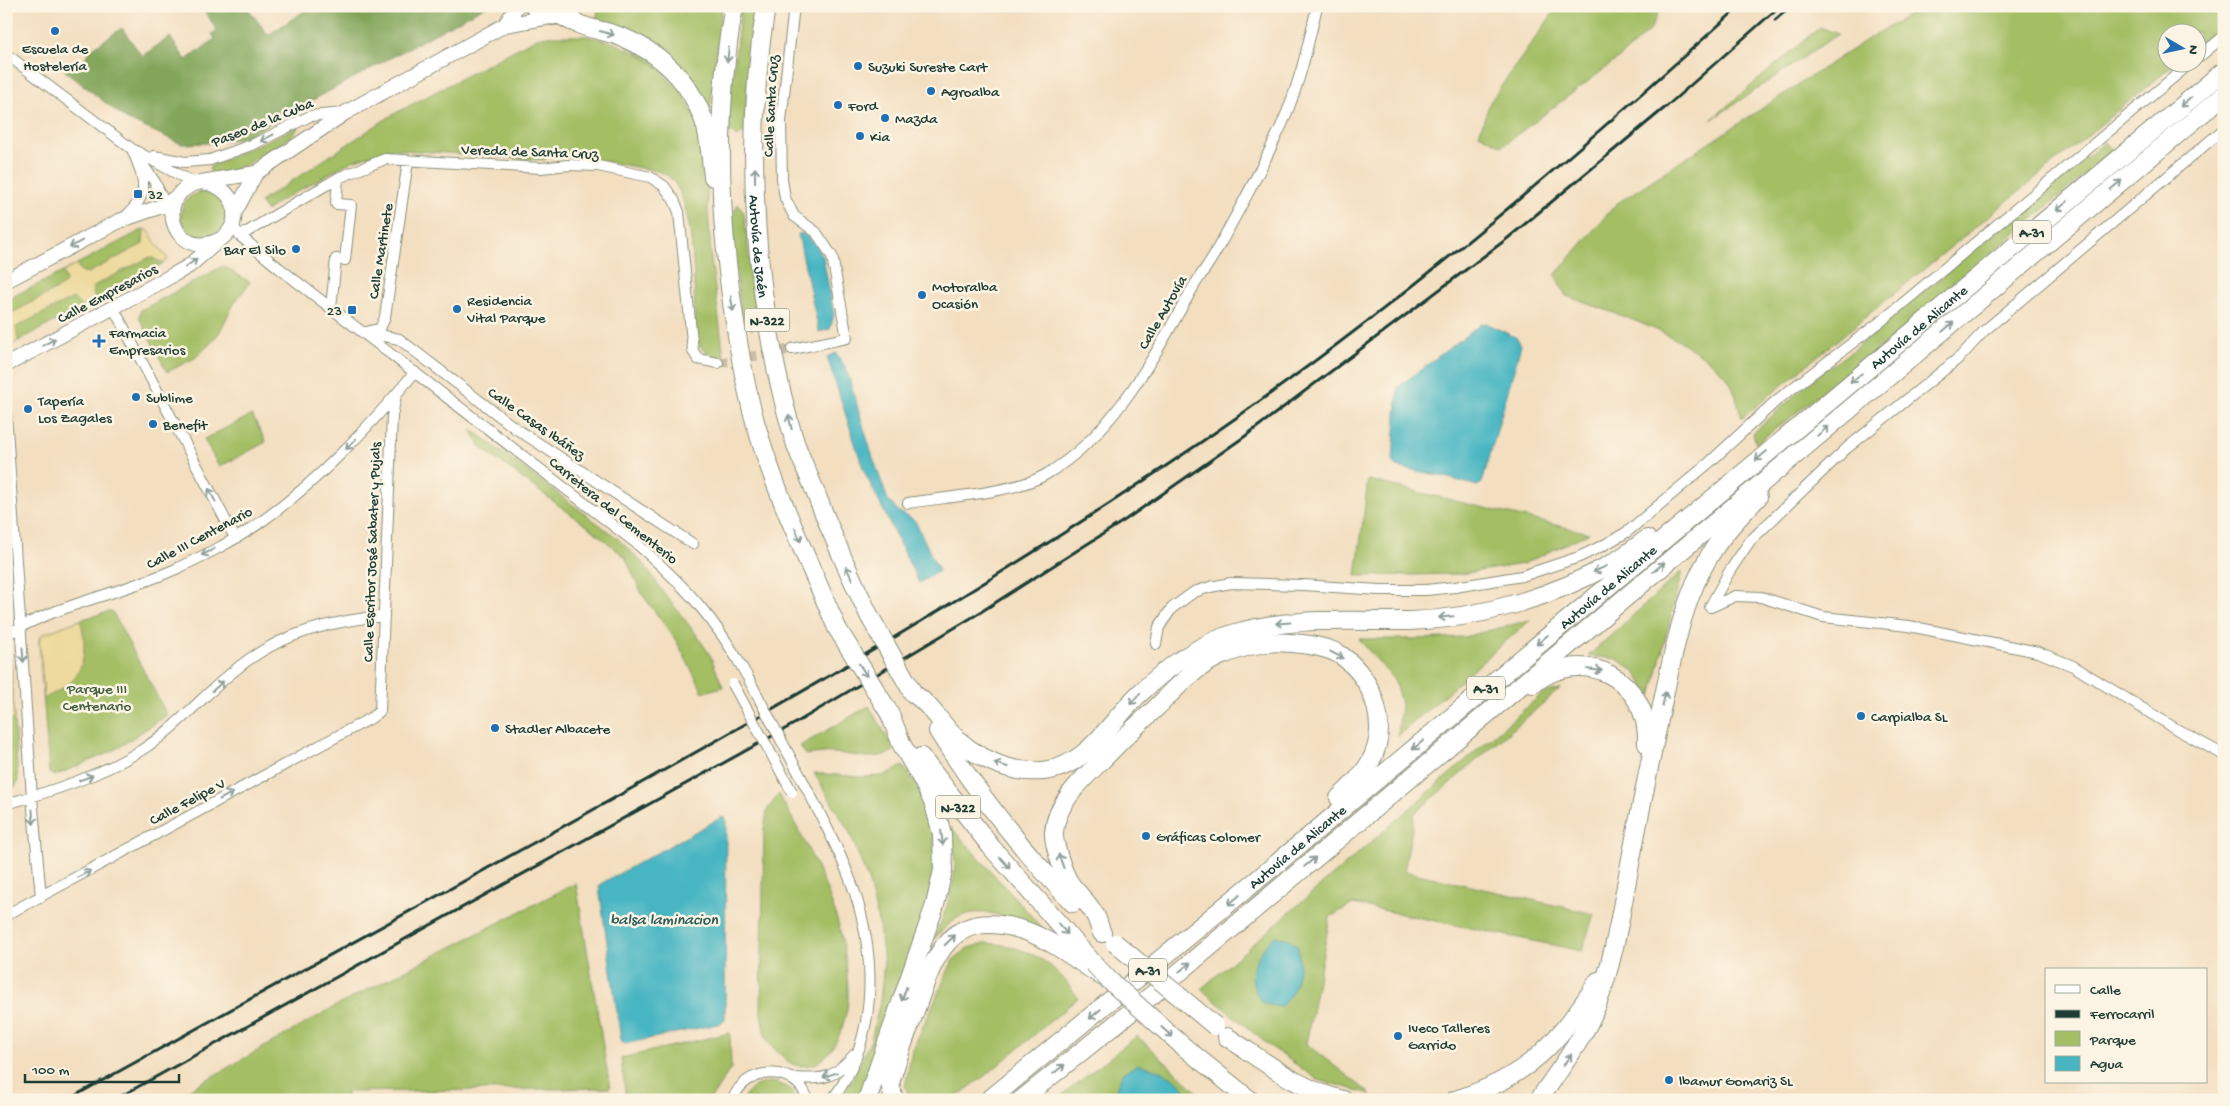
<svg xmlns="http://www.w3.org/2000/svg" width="2230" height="1106" font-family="'Gochi Hand',sans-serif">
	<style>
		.green { fill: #a3be64; stroke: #617e4c }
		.forest { fill: #82a55a; stroke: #507147 }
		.sand { fill: #eeda9e; stroke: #868c69 }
		.water { fill: #47b5c2; stroke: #33797b }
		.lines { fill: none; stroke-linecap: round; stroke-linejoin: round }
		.street-tunnel { stroke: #c9bea4; stroke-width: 10; stroke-dasharray: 10 5; stroke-linecap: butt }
		.street-casing { stroke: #898e7a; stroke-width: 12 }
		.secondary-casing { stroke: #898e7a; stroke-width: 16 }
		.primary-casing { stroke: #898e7a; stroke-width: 18 }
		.highway-casing { stroke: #898e7a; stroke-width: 20 }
		.street { stroke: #fff; stroke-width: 10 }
		.secondary { stroke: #fff; stroke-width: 14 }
		.primary { stroke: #fff; stroke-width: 15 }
		.highway { stroke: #fff; stroke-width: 18 }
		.rail { stroke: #1f3d34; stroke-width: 3 }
		.street-bridge-casing { stroke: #898e7a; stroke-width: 12; stroke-linecap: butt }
		.highway-bridge-casing { stroke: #898e7a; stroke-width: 20; stroke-linecap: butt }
		.street-bridge { stroke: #fff; stroke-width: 10 }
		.highway-bridge { stroke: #fff; stroke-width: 18 }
		.oneway { stroke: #8f9e9a }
		.poi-dot { fill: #1f6fb2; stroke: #fcf5e5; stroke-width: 2 }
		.labels { text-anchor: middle; stroke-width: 5; stroke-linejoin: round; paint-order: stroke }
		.shield { fill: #fcf5e5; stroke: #617469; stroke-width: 1 }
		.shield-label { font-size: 14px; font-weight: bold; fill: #1f3d34 }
		.poi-label { font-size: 15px; fill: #1f3d34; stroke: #fcf5e5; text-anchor: start }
		.street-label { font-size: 15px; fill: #1f3d34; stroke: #fcf5e5 }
		.park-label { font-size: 15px; fill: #405d40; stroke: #fcf5e5 }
		.water-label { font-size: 16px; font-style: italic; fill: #295b58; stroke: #fcf5e5 }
	</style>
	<rect width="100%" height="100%" fill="#fcf5e5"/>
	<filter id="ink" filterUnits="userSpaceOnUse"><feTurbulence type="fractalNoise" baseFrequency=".02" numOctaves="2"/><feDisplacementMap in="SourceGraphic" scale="10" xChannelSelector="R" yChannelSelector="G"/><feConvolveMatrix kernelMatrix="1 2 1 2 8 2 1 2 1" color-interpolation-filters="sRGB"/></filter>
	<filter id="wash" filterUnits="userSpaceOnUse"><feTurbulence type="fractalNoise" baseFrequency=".0096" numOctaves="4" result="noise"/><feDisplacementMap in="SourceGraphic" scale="20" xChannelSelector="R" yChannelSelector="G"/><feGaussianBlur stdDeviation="1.12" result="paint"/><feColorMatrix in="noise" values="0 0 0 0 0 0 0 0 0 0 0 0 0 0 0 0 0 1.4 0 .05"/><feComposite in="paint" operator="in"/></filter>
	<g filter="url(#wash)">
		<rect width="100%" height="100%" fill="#f3dec0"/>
		<path class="green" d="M601,6H722L709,119L700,97L595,22L599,8Z
			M741,6H755L751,31L744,132L737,137L730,131V98Z
			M1558,6H1661L1651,29L1619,58L1502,146L1479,134L1490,102Z
			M1925,6H2224V23L2198,45V32H2168V62L2176,63L1742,418C1738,406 1735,387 1727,378C1690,335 1618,315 1566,296L1555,275L1616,204L1871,37Z
			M1820,27L1838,34L1711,120Z
			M548,36H587L615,43L634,52L653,63L681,91L698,123L705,158L711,258L724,357C709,356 700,351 695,336C694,301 698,193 665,174C657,170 644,169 635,167C605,161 577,157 547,156L545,160L389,149L352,161L280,201L266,211L260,202L392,115L537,38Z
			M299,126C295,140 240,170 224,173C220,173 216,173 212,173L209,169L211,166Z
			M2105,142L2113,151L1887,342L1756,444L1753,433L1812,380L1853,350Z
			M181 215a23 23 0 1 1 46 0a23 23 0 1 1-46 0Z
			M738,204L744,213L756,315L752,330L741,316L731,220Z
			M144,229L143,244L88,273L80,271L77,264Z
			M150,257L163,263L147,274L95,300L92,289L97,284Z
			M223,266L250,282L235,302L219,333L209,345L195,358L167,372L139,317L141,310Z
			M63,272L66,281L64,285L10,314L6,311V300Z
			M73,298L82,307L18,341L15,327Z
			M252,415L266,442L219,467L204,439Z
			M471,429L616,537L645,565L660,588L696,634L710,655L723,687L703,692L677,642L642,594L625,557L595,532L481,448Z
			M1368,480L1589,533L1523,564L1461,574L1356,576Z
			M1682,571L1651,697L1635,672L1617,659L1588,656Z
			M112,611L167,715L113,751L54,776L49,773L39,639L86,618Z
			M1530,620L1398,736L1401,704L1395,681L1359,639H1418L1464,637Z
			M6,654L10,656L18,781L15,787L6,789Z
			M1561,688L1415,813L1404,871L1594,914L1582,951L1353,904L1330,917L1306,1044L1371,1094L1318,1080L1267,1044L1201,989L1542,694Z
			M869,706L895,750C874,763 855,754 833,753C825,752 814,754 806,755L800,746Z
			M903,766L916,784L924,803L934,835V860L927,909L861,1100H842L871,1040L880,1002L884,962L879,925L869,883L850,833L814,773L862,777L882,776Z
			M779,794C810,852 843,908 847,975C848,986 849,998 847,1009C843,1030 831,1065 805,1066C796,1067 788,1063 782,1056C777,1051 769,1045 767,1039C763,1032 763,1021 761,1013L764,829L767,810Z
			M951,827L1043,929C1018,921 983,904 957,918C949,923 941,932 934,939C952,896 960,874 951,827Z
			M576,883L610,1088L346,1092V1100H171L336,1006Z
			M986,943C1028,946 1055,962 1078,998L990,1072L952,1100H912L905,1087L912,1051L953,960L968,948Z
			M730,1033L731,1068L710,1100H626L621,1058Z
			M1137,1036L1206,1100H1056Z
			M767,1082C781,1082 791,1087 799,1100H742L753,1087Z"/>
		<path class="forest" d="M201,6H246L268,35L312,6H486L243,138L210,143L182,144L126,119L64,70L84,60L90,50L122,28L142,56L170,37L186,60L215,39L212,34L217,30Z"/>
		<path class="sand" d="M144,229L149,231L156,244L168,259L163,263L150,257L97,284L92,289L95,300L82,307L73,298L16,327L18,341L6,348V311L10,314L64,285L66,281L63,272L77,264L80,271L88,273L143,244Z
			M80,620C86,638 86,663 74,679C67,687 53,693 44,699L39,639L43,634Z
			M6,654L10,656L14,718L6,724Z"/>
		<path class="water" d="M803,233L816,245L823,256L834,315L830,329L819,332L798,234Z
			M1486,323L1517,338L1521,345L1482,483L1477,486L1438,475L1396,467L1393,461L1398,387L1481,324Z
			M836,353L846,368L872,455L888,500L898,511L915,521L939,571L919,583L864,471L827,357Z
			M722,817L726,819L725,1019L722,1023L625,1044L621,1040L599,887L602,883Z
			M1275,936L1289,939L1298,947C1301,970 1298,991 1280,1007L1264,1004C1243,979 1253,957 1275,936Z
			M1138,1064C1156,1069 1186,1077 1188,1100H1112L1122,1074Z"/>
	</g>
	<g filter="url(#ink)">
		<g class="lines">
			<path class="street-tunnel" d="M718,363L792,349"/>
			<g class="street-casing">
				<path id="street" d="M6,54L132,149L194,183
					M2198,58L2224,36
					M154,156L185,162L210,160L254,144L310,116L344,113
					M141,162L155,182L168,211
					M125,217C152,193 144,179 132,149
					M232,225L240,236L279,268L636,543C685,586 716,619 747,676
					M240,236L338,178L385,159L541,168L568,165L598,166L650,177L664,186L674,200L679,212L693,351L698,359L718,363
					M113,307L235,538
					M331,308L336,259L345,260L351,205L336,204L338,178
					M370,331L380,329L385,317L408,161
					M365,332L399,339L515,428L693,544
					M792,349L847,338L832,256L816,232L794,216L785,198L782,179L781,121L794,6
					M6,414L32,797L41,897
					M908,503C946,497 1013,493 1045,475C1113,436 1153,358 1191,291C1198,278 1208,266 1215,253C1236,216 1257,178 1275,139C1296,98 1307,51 1317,6
					M1710,607L1729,572L1750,541L1847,448L1960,357L1984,331L2224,129
					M1711,607L1735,596L1761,597L1823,617L1909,626L2038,652L2073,666L2178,730L2224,755
					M6,635C59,603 122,594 178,568C205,555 234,541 258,524C318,482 368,428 415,372
					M1156,644L1159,627L1172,608L1194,592L1210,587L1231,583L1303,585L1379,590H1426L1455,587L1522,576L1579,557L1604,545L1627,532L1710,462L1777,400L1884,319L2192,62
					M804,783C822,818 841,853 854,890C877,959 878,1040 832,1100
					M6,804C53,791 99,776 140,751C182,725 211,685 251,658C290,631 338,620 384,616
					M6,915L371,718L380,711L392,416L396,395
					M790,1078C826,1079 830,1081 855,1054
					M733,1100C744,1065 797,1064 808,1100"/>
			</g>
			<g class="secondary-casing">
				<path id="secondary" d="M505,25L517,6
					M201,182C223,184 240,201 233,224C230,232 223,239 214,242C171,258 153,191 201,182L256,173L345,113L505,25L550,17
					M234,214L256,173
					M6,281L119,221L165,205L176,197
					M6,365L164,280L189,266L217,242"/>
			</g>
			<g class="primary-casing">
				<path id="primary" d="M532,6C545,21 563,20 577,6"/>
			</g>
			<g class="highway-casing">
				<g id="highway">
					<path d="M734,6C714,112 719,224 736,329C741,361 747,394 756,425C776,495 809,562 837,628"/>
					<path id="s1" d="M766,6C743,144 754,302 793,436C798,453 806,469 813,486C830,530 849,574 870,617"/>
					<path d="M562,16C579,27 597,29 616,35C660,51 692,82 706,127C710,143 711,161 713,177"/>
					<path d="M1533,684C1583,644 1650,679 1647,744"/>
					<path d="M913,693C930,705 937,717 950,732C973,757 1009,774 1043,771C1087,767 1110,722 1138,695C1166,668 1199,644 1236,633C1292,616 1353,622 1410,621C1479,619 1553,597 1613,563C1625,556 1636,547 1647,539"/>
					<path d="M938,731C976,792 1023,851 1073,903"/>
					<path d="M921,757L992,848L1093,963"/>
					<path d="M1102,933C1099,927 1098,920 1095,915C1089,903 1077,894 1069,882C1063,872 1053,843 1054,832C1056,799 1091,772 1112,750C1126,735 1141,722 1156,708C1176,688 1195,667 1220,656C1232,651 1248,646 1260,644C1280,640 1325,644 1342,656C1374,679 1391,728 1369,764C1362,776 1350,788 1339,798"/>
					<path d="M1227,1037C1264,1061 1299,1090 1343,1100"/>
					<path d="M1184,1047L1250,1100"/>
					<path d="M867,1100L935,905L943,870L942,834L934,804L923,781L902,745L890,714"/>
					<path d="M894,1100L890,1083C897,1058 907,1033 916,1008C934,957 949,910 1016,928C1048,936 1077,961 1105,978"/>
					<path id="s2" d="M989,1100L1257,880L2224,71"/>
					<path d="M1021,1100L1157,991L2224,95"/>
					<path d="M1455,1100C1527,1078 1559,1043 1598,981"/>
					<path d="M1539,1100C1559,1069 1582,1042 1596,1007C1614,961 1621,912 1630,864C1641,806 1653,748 1665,691C1675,645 1685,595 1710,555C1723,533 1740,516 1758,497"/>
				</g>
			</g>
			<use href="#street" class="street"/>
			<use href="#secondary" class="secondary"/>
			<use href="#primary" class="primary"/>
			<use href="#highway" class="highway"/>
			<path class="rail" d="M1775,20L1791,6
				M67,1100C220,1015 373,931 526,847C767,714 1007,578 1233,420C1412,295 1578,152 1740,6
				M114,1100L794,724L976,615L1125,520L1244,437L1508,238L1667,106L1780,6"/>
			<g class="street-bridge-casing">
				<path id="street-bridge" d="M747,676L804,783
					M733,684L792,792"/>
			</g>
			<g class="highway-bridge-casing">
				<path id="highway-bridge" d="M870,617L913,693
					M837,628L890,714
					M1115,943L1215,1026
					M1093,963L1109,980L1184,1047"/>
			</g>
			<use href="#street-bridge" class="street-bridge"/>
			<use href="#highway-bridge" class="highway-bridge"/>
		</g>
		<defs><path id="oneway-shaft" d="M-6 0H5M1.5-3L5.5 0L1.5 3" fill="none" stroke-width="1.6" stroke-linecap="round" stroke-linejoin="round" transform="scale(1.25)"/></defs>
		<g class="oneway">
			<use href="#oneway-shaft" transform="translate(607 33) rotate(16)"/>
			<use href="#oneway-shaft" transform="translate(728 55) rotate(96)"/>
			<use href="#oneway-shaft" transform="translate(2186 102) rotate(140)"/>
			<use href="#oneway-shaft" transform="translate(267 138) rotate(152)"/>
			<use href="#oneway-shaft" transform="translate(755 175) rotate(-90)"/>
			<use href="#oneway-shaft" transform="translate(2116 185) rotate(-40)"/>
			<use href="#oneway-shaft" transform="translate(2062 206) rotate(140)"/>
			<use href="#oneway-shaft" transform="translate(76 244) rotate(152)"/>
			<use href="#oneway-shaft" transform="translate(191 263) rotate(-37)"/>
			<use href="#oneway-shaft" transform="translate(732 304) rotate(81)"/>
			<use href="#oneway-shaft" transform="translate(1948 327) rotate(-40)"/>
			<use href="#oneway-shaft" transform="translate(49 342) rotate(-28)"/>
			<use href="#oneway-shaft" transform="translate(1856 378) rotate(141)"/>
			<use href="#oneway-shaft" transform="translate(790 422) rotate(-103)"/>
			<use href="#oneway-shaft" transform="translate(1823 431) rotate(-39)"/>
			<use href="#oneway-shaft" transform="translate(351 444) rotate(134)"/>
			<use href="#oneway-shaft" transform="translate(1761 456) rotate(140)"/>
			<use href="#oneway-shaft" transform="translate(212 495) rotate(-118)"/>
			<use href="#oneway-shaft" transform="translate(798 535) rotate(67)"/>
			<use href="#oneway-shaft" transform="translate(208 552) rotate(153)"/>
			<use href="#oneway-shaft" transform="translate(1659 567) rotate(-40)"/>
			<use href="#oneway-shaft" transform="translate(1600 569) rotate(155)"/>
			<use href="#oneway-shaft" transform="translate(849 573) rotate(-116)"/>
			<use href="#oneway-shaft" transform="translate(1446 617) rotate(175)"/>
			<use href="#oneway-shaft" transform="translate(1283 623) rotate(176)"/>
			<use href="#oneway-shaft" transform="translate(1542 640) rotate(140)"/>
			<use href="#oneway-shaft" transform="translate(23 655) rotate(86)"/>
			<use href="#oneway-shaft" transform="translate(1337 655) rotate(27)"/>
			<use href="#oneway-shaft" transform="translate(863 670) rotate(58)"/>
			<use href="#oneway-shaft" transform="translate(1595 670) rotate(6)"/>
			<use href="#oneway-shaft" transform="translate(218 686) rotate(-42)"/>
			<use href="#oneway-shaft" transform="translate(1135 699) rotate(134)"/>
			<use href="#oneway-shaft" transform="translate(1664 699) rotate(-78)"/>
			<use href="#oneway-shaft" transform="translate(1418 745) rotate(140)"/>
			<use href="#oneway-shaft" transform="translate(1001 765) rotate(-162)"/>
			<use href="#oneway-shaft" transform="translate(86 778) rotate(-21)"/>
			<use href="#oneway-shaft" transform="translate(226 796) rotate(-28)"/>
			<use href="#oneway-shaft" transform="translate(33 817) rotate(85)"/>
			<use href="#oneway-shaft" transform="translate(942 838) rotate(83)"/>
			<use href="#oneway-shaft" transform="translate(1061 861) rotate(-110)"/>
			<use href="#oneway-shaft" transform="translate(1310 862) rotate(-40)"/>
			<use href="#oneway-shaft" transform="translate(1005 863) rotate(49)"/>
			<use href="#oneway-shaft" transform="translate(84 874) rotate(-28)"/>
			<use href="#oneway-shaft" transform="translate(1234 900) rotate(140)"/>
			<use href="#oneway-shaft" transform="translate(1063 929) rotate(48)"/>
			<use href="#oneway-shaft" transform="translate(950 940) rotate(-44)"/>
			<use href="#oneway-shaft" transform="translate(1185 967) rotate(-40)"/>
			<use href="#oneway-shaft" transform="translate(904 994) rotate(109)"/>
			<use href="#oneway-shaft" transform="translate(1095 1014) rotate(140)"/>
			<use href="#oneway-shaft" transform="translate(1167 1032) rotate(42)"/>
			<use href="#oneway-shaft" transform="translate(1567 1060) rotate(-55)"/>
			<use href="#oneway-shaft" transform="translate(1059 1069) rotate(-39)"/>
			<use href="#oneway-shaft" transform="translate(830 1075) rotate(160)"/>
		</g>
	</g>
	<g class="poi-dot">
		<circle cx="55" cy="31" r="5"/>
		<circle cx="858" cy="66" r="5"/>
		<circle cx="931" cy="91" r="5"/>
		<circle cx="838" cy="105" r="5"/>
		<circle cx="885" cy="118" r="5"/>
		<circle cx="860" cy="136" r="5"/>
		<rect x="133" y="189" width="10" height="10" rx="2.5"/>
		<circle cx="296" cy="249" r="5"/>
		<circle cx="922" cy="295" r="5"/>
		<circle cx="457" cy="309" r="5"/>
		<rect x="347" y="305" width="10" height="10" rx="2.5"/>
		<path d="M96.5 333.5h5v5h5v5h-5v5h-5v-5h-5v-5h5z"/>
		<circle cx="136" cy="397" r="5"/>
		<circle cx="28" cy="409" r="5"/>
		<circle cx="153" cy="424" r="5"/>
		<circle cx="1861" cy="716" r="5"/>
		<circle cx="495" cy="728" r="5"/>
		<circle cx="1146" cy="836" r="5"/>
		<circle cx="1398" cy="1036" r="5"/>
		<circle cx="1669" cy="1080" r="5"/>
	</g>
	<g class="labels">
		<g class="shield">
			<rect x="2013" y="220.5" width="38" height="23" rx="4"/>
			<rect x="744.5" y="308.5" width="45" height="23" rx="4"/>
			<rect x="1467" y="676.5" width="38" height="23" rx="4"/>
			<rect x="935.5" y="795.5" width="45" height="23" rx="4"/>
			<rect x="1129" y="958.5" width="38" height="23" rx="4"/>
		</g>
		<g class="shield-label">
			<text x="2032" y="237">A-31</text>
			<text x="767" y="325">N-322</text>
			<text x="1486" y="693">A-31</text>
			<text x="958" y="812">N-322</text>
			<text x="1148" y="975">A-31</text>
		</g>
		<g class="poi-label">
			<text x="55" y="53" text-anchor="middle">Escuela de<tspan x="55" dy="17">Hostelería</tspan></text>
			<text x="868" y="71">Suzuki Sureste Cart</text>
			<text x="941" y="96">Agroalba</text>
			<text x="848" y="110">Ford</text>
			<text x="895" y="123">Mazda</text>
			<text x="870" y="141">Kia</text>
			<text x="148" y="199">32</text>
			<text x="286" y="254" text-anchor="end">Bar El Silo</text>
			<text x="932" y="291">Motoralba<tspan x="932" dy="17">Ocasión</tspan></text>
			<text x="467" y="305">Residencia<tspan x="467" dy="17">Vital Parque</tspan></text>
			<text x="342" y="315" text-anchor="end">23</text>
			<text x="109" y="337">Farmacia<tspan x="109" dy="17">Empresarios</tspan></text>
			<text x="146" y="402">Sublime</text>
			<text x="38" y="405">Tapería<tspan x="38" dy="17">Los Zagales</tspan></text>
			<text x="163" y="429">Benefit</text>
			<text x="1871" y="721">Carpialba SL</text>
			<text x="505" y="733">Stadler Albacete</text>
			<text x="1156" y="841">Gráficas Colomer</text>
			<text x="1408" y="1032">Iveco Talleres<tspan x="1408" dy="17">Garrido</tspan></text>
			<text x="1679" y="1085">lbamur Gomariz SL</text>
		</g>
		<g class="street-label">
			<text transform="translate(770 106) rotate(-87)" y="5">Calle Santa Cruz</text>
			<text transform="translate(262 122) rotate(-22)" y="5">Paseo de la Cuba</text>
			<text transform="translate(530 151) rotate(2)" y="5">Vereda de Santa Cruz</text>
			<text dy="5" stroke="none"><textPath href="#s1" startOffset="241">Autovía de Jaén</textPath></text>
			<text transform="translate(380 251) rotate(-81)" y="5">Calle Martinete</text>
			<text transform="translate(107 293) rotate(-28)" y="5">Calle Empresarios</text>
			<text transform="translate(1162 312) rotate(-60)" y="5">Calle Autovía</text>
			<text dy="5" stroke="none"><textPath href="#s2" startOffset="1209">Autovía de Alicante</textPath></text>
			<text transform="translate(537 423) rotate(35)" y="5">Calle Casas Ibáñez</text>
			<text transform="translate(614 510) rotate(39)" y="5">Carretera del Cementerio</text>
			<text transform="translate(199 537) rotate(-28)" y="5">Calle III Centenario</text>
			<text transform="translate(371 552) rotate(-88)" y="5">Calle Escritor José Sabater y Pujals</text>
			<text dy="5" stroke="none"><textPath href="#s2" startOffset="804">Autovía de Alicante</textPath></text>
			<text transform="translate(187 801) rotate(-28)" y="5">Calle Felipe V</text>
			<text dy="5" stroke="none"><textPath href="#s2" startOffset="399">Autovía de Alicante</textPath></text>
		</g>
		<g class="park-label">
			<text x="97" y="693">Parque III<tspan x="97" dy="17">Centenario</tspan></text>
		</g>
		<g class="water-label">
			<text x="664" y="924">balsa laminacion</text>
		</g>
	</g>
	<rect width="2230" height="1106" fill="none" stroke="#fcf5e5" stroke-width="25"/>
	<rect x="2045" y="968" width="162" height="115" fill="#fcf5e5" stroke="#a4ab9e"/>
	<rect x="2055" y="985" width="25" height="8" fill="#ffffff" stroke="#a4ab9e"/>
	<text x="2090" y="994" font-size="15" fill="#1f3d34">Calle</text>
	<rect x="2055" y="1010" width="25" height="8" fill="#1f3d34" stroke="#a4ab9e"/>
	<text x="2090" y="1018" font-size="15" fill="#1f3d34">Ferrocarril</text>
	<rect x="2055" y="1031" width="25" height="15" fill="#a3be64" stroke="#a4ab9e"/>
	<text x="2090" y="1044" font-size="15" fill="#1f3d34">Parque</text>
	<rect x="2055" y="1056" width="25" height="15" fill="#47b5c2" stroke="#a4ab9e"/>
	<text x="2090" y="1068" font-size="15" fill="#1f3d34">Agua</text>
	<g transform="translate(2182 48) rotate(99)"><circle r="24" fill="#fcf5e5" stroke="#a4ab9e"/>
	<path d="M0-4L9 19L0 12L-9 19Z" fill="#1f6fb2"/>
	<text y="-8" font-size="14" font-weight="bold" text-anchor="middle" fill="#1f3d34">N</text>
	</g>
	<path d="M25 1074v8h154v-8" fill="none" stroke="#1f3d34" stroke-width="2.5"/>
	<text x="32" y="1074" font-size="15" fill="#1f3d34" stroke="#fcf5e5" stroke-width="4" paint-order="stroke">100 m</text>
</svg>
